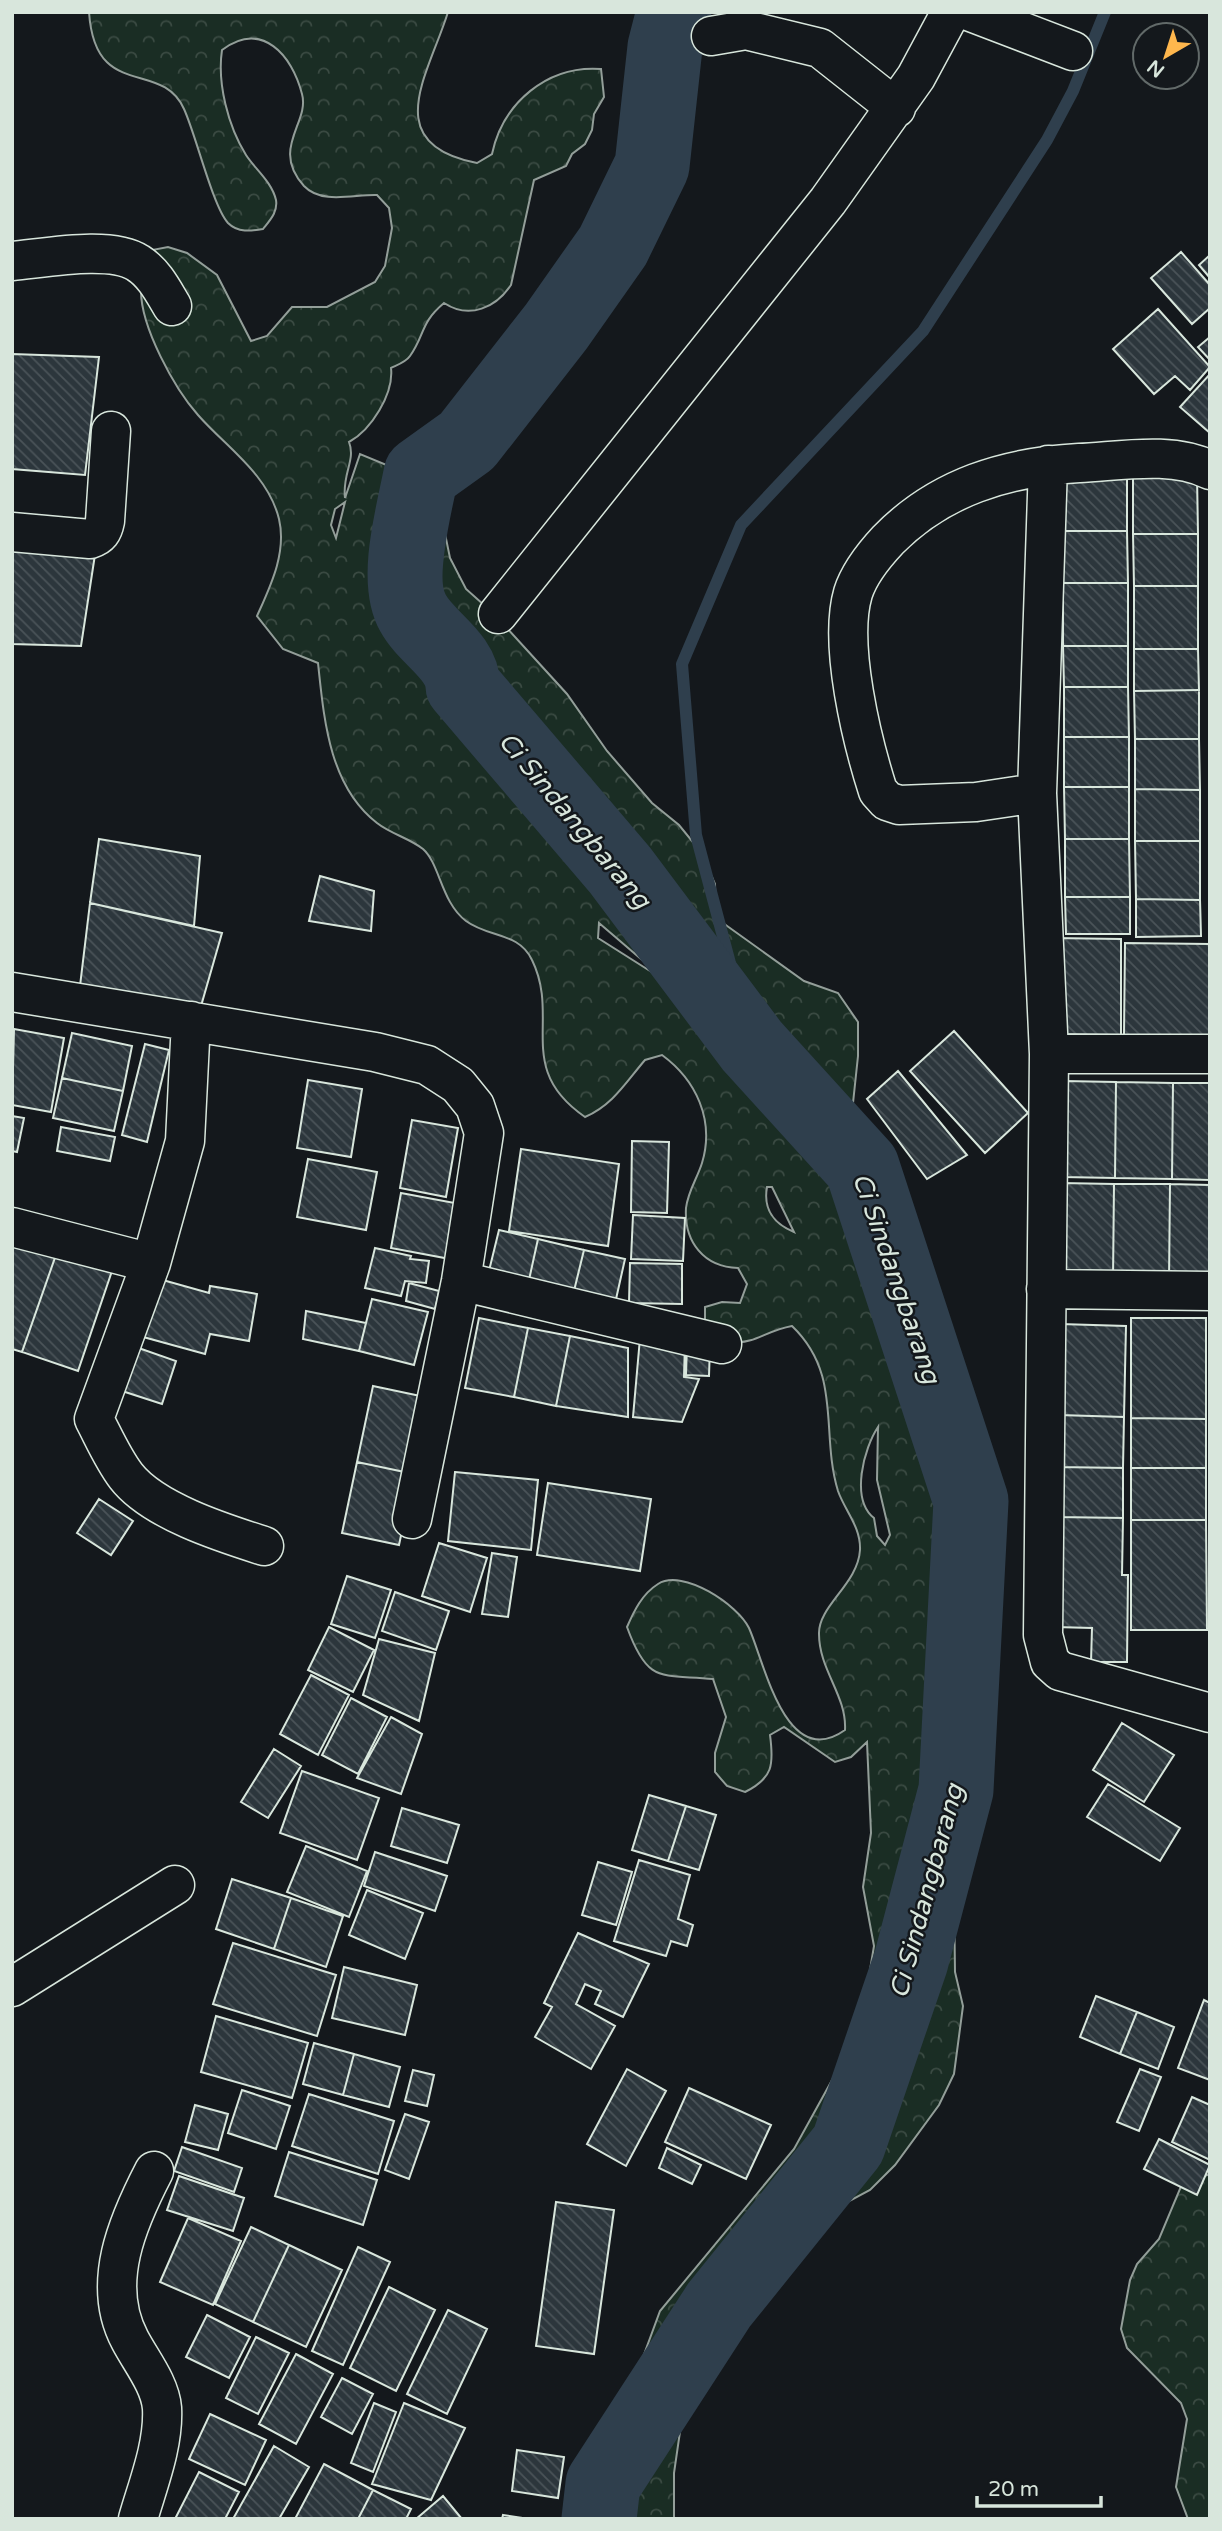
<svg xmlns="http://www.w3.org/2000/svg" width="1222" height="2531" font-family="'Varela Round',sans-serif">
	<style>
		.forest { fill: url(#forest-crowns); stroke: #939e99; stroke-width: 2; fill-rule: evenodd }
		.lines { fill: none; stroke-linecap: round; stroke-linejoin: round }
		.stream { stroke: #2f3f4d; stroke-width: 12 }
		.river { stroke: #2f3f4d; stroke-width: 75 }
		.building { fill: url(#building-back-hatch); stroke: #d8e6dc; stroke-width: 2 }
		.minor-casing { stroke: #d8e6dc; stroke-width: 41 }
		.minor { stroke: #14181c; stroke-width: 38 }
		.labels { text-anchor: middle; stroke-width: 5; stroke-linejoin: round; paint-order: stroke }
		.water-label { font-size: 26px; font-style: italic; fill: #d8e6dc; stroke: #14181c }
	</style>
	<defs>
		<pattern id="forest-crowns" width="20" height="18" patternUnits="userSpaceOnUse" patternTransform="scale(1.75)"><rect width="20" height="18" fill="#1a2d24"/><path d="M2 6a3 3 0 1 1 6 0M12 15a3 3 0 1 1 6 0" fill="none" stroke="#3b4b43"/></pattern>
		<pattern id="building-back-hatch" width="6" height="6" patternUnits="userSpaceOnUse" patternTransform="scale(1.75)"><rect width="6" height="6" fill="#2c363c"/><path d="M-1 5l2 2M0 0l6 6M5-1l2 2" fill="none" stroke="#4a5358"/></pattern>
	</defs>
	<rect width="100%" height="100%" fill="#14181c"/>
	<path class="forest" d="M89,12H448C429,74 378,144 477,163L492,154C503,103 547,65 601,69L604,97L594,114L592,130L585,144L572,154L566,166L534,180L511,285C496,307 470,320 444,303C420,323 425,335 410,356C406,362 397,365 391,368C394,394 371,430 349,442C356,460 342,474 345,498L360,454L435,485L450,558L466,589L494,614L567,694L607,751L652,803L679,825L701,852L715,884L716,918L804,981L838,993L858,1022V1056L851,1122L859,1161L910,1256L932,1284L952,1351L953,1385L937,1452L934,1486L939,1522L969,1663L970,1696L951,1761V1794L960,1862L954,1895L955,1972L963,2006L954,2074L939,2105L895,2165L870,2190L838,2207L811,2231L746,2318L698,2371L684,2404L674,2473V2519H566L589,2462L621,2417L660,2311L794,2149L847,2053L865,2000L874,1946L863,1887L871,1833L867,1742L851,1757L835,1762L784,1727L770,1735C774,1765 773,1778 745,1792L727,1786L715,1772V1753L726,1717L713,1679C661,1674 648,1685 627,1627C634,1611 642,1594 658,1584C683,1568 738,1605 749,1628C765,1664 786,1772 845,1730C847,1696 819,1670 819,1634C818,1606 858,1584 860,1550C861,1527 845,1511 838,1491C820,1432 843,1375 792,1326C754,1333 744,1358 705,1327V1307L722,1302L740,1303L747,1284L738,1268C704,1267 684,1242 686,1208C688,1191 697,1179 702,1163C715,1120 696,1080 662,1055L645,1060C626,1082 613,1105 585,1117C514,1068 561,1019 532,960C519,932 489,938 466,921C441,902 440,864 423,849C409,838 391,834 377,823C329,786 324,719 318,663L283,649L257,616C270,587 287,553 279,519C268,474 226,447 198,415C174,388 141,327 141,291C141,278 148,263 152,250L168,247L187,253L217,275L251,341L267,336L292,307H327L375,282L385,266L392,228L389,208L377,195C355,194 322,205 304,186C270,148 310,123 302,94C292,55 262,20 222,50C217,83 228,126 246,155C255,169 272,182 276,200C278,212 270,220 263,229C251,231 238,233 228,223C213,207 196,135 184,109C161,58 95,102 89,12ZM345,502L336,538L331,525L335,509ZM599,923L669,983L598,938ZM767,1187H772L794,1232C774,1224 763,1209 767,1187ZM878,1427L877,1480L890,1535L885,1545L877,1536L874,1518C850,1499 864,1448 878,1427Z
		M1210,2174V2519H1188L1176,2487L1187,2419L1181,2403L1127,2348L1121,2329L1130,2280L1137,2264L1159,2239L1182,2184Z"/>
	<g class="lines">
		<path class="stream" d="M752,1046L696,835L682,664L741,525L923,331L1047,140L1073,91L1105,12"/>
		<path class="river" d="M599,2519L603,2484L719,2305L848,2145L911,1961L956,1790L971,1501L862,1167L752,1046L620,870L463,686C462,655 427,639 413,613C394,580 414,511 421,474L467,441L556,327L613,246L652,166L665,47L674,12"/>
	</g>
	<path class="building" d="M1181,252L1210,285V308L1192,324L1151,278Z
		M1210,255V278L1199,265Z
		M1158,309L1210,367L1190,390L1175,376L1154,394L1113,349Z
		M1210,337V360L1198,347Z
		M12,354L99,357L85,475L12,469Z
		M1210,374V433L1180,407Z
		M1062,474H1127V531H1063Z
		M1133,475H1197L1198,534H1133Z
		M1063,531H1127L1128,583H1063Z
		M1133,534H1198V586H1134Z
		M12,538L96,548L81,646L12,644Z
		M1063,583H1128V646H1063Z
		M1134,586H1198V649H1134Z
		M1063,646H1128V687H1064Z
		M1134,649H1198L1199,690L1134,691Z
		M1064,687H1128L1129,737H1064Z
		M1199,690V739H1135L1134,691Z
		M1064,737H1129V787H1064Z
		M1135,739H1199L1200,790L1135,789Z
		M1064,787H1129V839H1065Z
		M1135,789L1200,790V841H1135Z
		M99,839L200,856L194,926L90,903Z
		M1065,839H1129L1130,897H1065Z
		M1135,841H1200V900L1136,899Z
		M320,876L374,891L371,931L309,921Z
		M1065,897H1130V934H1066Z
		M1136,899L1200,900L1201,936L1136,937Z
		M90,903L222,933L201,1006L80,986Z
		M1052,938L1121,939V1035L1051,1034Z
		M1125,943L1210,944V1035H1124Z
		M14,1029L64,1038L51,1112L12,1105Z
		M954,1031L1028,1113L985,1153L910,1071Z
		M72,1033L132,1046L123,1091L62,1078Z
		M145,1044L169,1050L147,1142L122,1135Z
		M898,1071L967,1155L927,1179L867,1099Z
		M62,1078L123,1091L114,1131L53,1118Z
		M308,1080L362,1089L351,1157L297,1148Z
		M1064,1081L1116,1082L1115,1178L1063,1177Z
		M1116,1082L1173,1083L1172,1179L1115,1178Z
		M1173,1083H1210V1180L1172,1179Z
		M12,1116L24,1118L17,1152L12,1151Z
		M412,1120L458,1128L446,1197L400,1188Z
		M61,1127L115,1137L110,1161L57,1151Z
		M632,1141L669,1142L667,1213L631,1212Z
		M521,1149L619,1164L608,1246L509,1231Z
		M308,1159L377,1172L366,1230L297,1217Z
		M1061,1183L1114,1184L1113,1280L1060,1279Z
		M1114,1184H1170L1169,1282L1113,1280Z
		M1170,1184L1210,1185V1282H1169Z
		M401,1193L460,1204L450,1259L391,1248Z
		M633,1215L685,1218L683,1261L631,1259Z
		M499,1230L538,1239L527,1289L487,1279Z
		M12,1233L58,1249L22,1352L12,1349Z
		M538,1239L584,1250L572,1299L527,1289Z
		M375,1248L411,1256L410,1259L429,1261L426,1283L405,1281L401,1296L365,1288Z
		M58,1249L113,1268L78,1371L22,1352Z
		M584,1250L625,1259L614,1308L572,1299Z
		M630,1263L682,1264V1304L629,1303Z
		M152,1277L209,1293L210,1286L257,1294L249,1341L210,1334L205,1354L136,1335Z
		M409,1283L439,1291L435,1309L406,1301Z
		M372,1299L428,1312L414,1365L359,1351Z
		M306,1311L366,1323L359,1351L303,1339Z
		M479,1318L528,1328L514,1397L465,1388Z
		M1131,1318H1206V1419L1131,1418Z
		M1060,1324L1126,1326L1124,1417L1059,1415Z
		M528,1328L570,1336L556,1406L514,1397Z
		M570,1336L628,1348V1417L556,1406Z
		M640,1338L685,1343L684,1377L699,1379L682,1422L633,1417Z
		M687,1344L710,1345L709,1376L686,1375Z
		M130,1345L176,1361L162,1404L116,1389Z
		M373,1386L430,1398L414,1474L357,1462Z
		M1059,1415L1124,1417L1123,1468L1058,1467Z
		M1131,1418L1206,1419V1468H1131Z
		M357,1462L414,1474L399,1545L342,1533Z
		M1058,1467L1123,1468V1518L1057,1517Z
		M1131,1468H1206V1520H1131Z
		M455,1472L538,1480L531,1550L448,1541Z
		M548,1483L651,1499L640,1571L537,1555Z
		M99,1499L133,1521L111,1555L77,1533Z
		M1057,1517L1123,1518L1122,1575H1128L1127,1662H1091L1092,1628L1055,1627Z
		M1131,1520H1206L1207,1630H1131Z
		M439,1543L487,1558L470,1612L422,1596Z
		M492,1553L517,1557L508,1617L482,1614Z
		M347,1576L391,1590L375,1638L331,1624Z
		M395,1592L449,1611L436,1650L382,1631Z
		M329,1627L374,1650L353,1692L308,1670Z
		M379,1639L435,1653L419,1721L363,1695Z
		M311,1675L349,1695L318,1755L280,1734Z
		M351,1698L387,1717L358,1774L322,1755Z
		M391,1717L422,1734L401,1794L357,1778Z
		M1122,1723L1174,1755L1144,1802L1093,1770Z
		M274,1749L301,1766L268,1818L241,1802Z
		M302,1771L379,1798L357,1860L280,1833Z
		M1108,1784L1180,1828L1160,1861L1087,1817Z
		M649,1795L686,1806L668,1861L632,1850Z
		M686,1806L716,1815L699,1870L668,1861Z
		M402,1808L459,1825L447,1863L391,1846Z
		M306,1846L367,1871L349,1917L287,1892Z
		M375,1852L447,1876L435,1911L364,1886Z
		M639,1860L690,1875L678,1919L693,1925L687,1946L671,1941L666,1956L614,1941Z
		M598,1862L632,1872L616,1925L582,1915Z
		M232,1879L291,1898L274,1949L216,1929Z
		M367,1890L423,1913L405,1959L349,1935Z
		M291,1898L343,1916L326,1967L274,1949Z
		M578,1933L649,1964L623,2017L595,2004L601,1991L585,1984L576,2004L615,2026L591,2069L535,2037L552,2007L544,2003Z
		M233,1943L336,1975L317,2036L213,2004Z
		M344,1967L417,1985L405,2035L332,2018Z
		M1096,1996L1137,2012L1120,2054L1080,2037Z
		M1204,2000L1210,2003V2080L1178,2068Z
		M1137,2012L1174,2027L1158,2069L1120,2054Z
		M216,2016L308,2043L292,2098L201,2072Z
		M314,2043L354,2054L343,2095L303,2084Z
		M354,2054L400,2067L389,2107L343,2095Z
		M627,2069L666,2091L626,2166L587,2144Z
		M1140,2069L1161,2077L1139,2131L1117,2122Z
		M413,2070L434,2075L427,2106L405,2101Z
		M689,2088L771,2125L746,2179L665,2142Z
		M242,2090L290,2106L276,2149L228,2133Z
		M309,2094L394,2121L378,2174L292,2146Z
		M1192,2097L1210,2105V2160L1172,2142Z
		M195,2105L228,2114L218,2150L185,2142Z
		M405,2114L429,2122L409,2179L385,2170Z
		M1159,2139L1210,2165L1197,2195L1144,2169Z
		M182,2147L242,2168L234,2192L174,2171Z
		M667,2148L701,2165L692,2184L659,2168Z
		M289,2152L377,2180L363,2225L275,2196Z
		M179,2176L244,2198L233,2231L167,2210Z
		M556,2202L614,2210L594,2354L536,2346Z
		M188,2218L241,2241L213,2305L160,2282Z
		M251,2227L289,2245L253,2322L215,2304Z
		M289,2245L342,2270L306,2347L253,2322Z
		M358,2247L390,2262L343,2365L312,2351Z
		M389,2287L435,2310L396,2391L350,2368Z
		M448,2310L487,2329L447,2414L407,2394Z
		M207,2315L250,2337L229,2378L186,2357Z
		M256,2337L289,2353L258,2414L226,2398Z
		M296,2354L333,2374L296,2444L259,2424Z
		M342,2378L373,2394L352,2434L321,2417Z
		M374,2403L396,2412L373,2472L351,2463Z
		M404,2403L465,2428L431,2500L372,2484Z
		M210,2414L266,2440L245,2485L189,2459Z
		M274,2446L309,2467L279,2519H233Z
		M517,2450L564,2457L558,2498L512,2491Z
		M324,2464L373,2490L358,2519H295Z
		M199,2472L239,2492L225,2519H175Z
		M373,2490L411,2509L406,2519H358Z
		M443,2496L462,2519H416Z
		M503,2515L529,2519H502Z"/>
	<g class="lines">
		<g class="minor-casing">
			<path id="minor" d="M971,12L1073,51
				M711,36L746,30L820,48L896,108
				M12,261C45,258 111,245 138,263C154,273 163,291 172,306
				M1048,465L1037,793L1049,1054L1043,1635L1050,1662L1060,1671L1210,1713
				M12,532L90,539C100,536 103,531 105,521L111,431
				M498,614L828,201L916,77L951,12
				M1037,793L976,802L899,805L887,801L878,791C862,741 838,644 853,593C859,574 874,555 888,540C940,487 1006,467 1079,463C1121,461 1172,451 1210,470
				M12,992L375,1052L427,1065L458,1085L475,1106L484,1133L461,1281L412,1519
				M191,1021L185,1141L151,1263L94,1419C104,1438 113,1459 126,1476C153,1511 223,1533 264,1546
				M1049,1054H1210
				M12,1227L151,1263
				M461,1281L722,1344
				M1046,1289L1210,1291
				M12,1987L175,1885
				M138,2519C148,2484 164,2445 162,2408C160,2384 141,2361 130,2340C100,2284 128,2221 154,2171"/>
		</g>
		<use href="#minor" class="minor"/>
	</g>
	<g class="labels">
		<g class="water-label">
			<text transform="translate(575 820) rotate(50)" y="9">Ci Sindangbarang</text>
			<text transform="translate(897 1278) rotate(71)" y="9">Ci Sindangbarang</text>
			<text transform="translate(926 1891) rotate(-75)" y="9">Ci Sindangbarang</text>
		</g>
	</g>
	<rect width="1222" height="2531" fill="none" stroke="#d8e6dc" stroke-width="28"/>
	<g transform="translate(1166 56) rotate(219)"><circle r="33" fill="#14181c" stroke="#626a69" stroke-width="2"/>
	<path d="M0-5L12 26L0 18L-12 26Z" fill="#ffb74d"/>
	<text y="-10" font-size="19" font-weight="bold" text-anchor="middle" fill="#d8e6dc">N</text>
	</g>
	<path d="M977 2496v10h124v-10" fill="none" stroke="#d8e6dc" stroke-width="3.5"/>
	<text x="988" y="2496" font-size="21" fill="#d8e6dc" stroke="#14181c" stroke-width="5" paint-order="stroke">20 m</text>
</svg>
